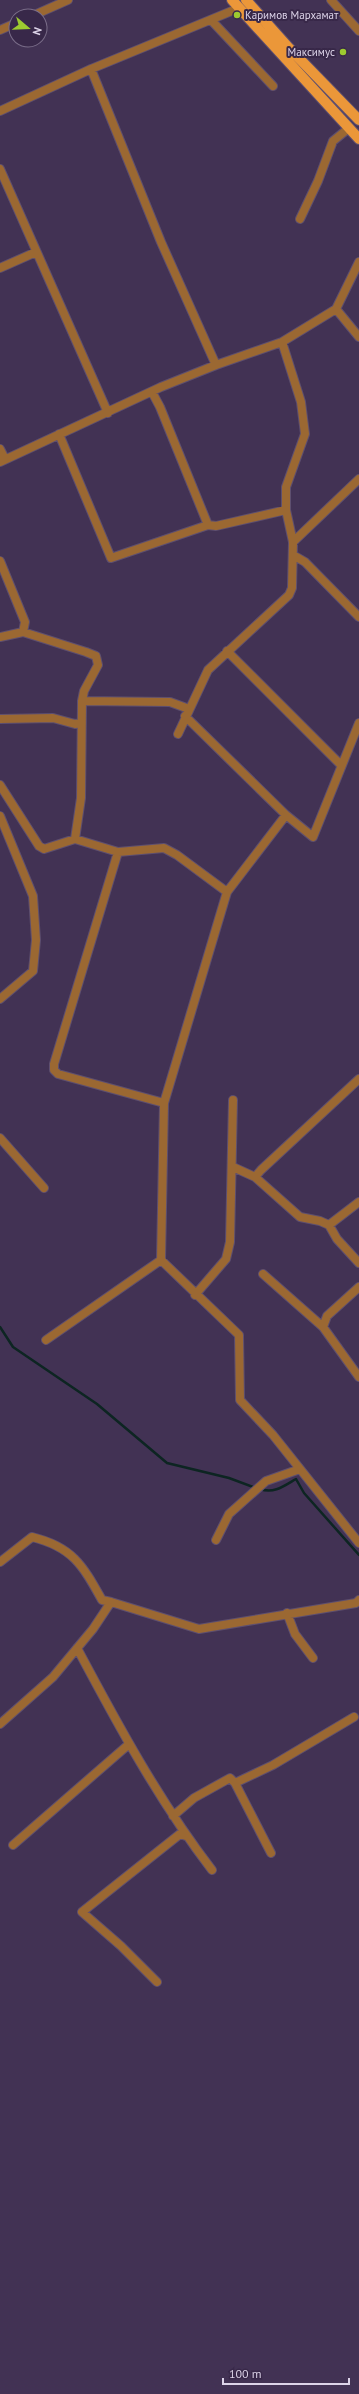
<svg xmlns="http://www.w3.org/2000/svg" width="359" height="2394" font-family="'PT Sans',sans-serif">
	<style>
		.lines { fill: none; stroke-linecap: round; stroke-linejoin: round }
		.stream { stroke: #0d2522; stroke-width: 2.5 }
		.street-casing { stroke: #5e4f6f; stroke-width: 10 }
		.primary-casing { stroke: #5e4f6f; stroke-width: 12 }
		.street { stroke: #9b6832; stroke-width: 8 }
		.primary { stroke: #eb9739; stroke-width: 10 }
		.poi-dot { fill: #9dca30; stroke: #382849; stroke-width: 1.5 }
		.labels { text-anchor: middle; stroke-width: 4; stroke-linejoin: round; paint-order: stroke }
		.poi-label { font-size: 11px; fill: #ddd4e9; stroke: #382849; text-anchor: start }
	</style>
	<rect width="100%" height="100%" fill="#423254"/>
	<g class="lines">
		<path class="stream" d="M0,1327L13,1347L97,1404L167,1463L229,1478L256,1488
			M260,1489C274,1494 284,1486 296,1479L304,1493L359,1555"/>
		<g class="street-casing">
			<path id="street" d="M331,0L359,31
				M32,16L68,0
				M211,20L273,86
				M0,30L16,23
				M91,69L161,242L216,365
				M0,111L91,69L239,8
				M0,169L108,413
				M300,219L318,181L333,141L349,128
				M0,268L36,252
				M336,309L359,337
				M59,434L111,558L208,525L160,407L152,392
				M0,449L5,459
				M0,462L161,387L216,365L282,342L336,309L359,262
				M208,525L216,526L286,510
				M293,542L359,479
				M293,555L305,562L359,617
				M0,561L25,622L23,632
				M0,637L23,632L86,652L96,656L98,665L84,691L82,701L81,798L75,839
				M227,651L341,765
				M82,701L170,702L189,709
				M185,716L286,815
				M0,719L53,718L75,724L80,723
				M178,734L208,670L289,595L292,588L293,542L286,510V487L305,434L301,402L282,342
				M0,785L39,846L44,849L75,839L118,852L164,848L177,855L227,892
				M0,816L33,896L36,940L33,971L0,999
				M118,852L54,1064V1070L58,1074L164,1103
				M359,1079L261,1170L255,1177L300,1217L320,1221L329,1225L359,1202
				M0,1138L44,1188
				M233,1167L255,1177
				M329,1225L337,1239L359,1263
				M161,1260L239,1335L240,1400L273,1435L359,1543
				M263,1274L323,1327L359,1377
				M195,1295L226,1259L230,1242L233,1100
				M323,1327L327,1316L359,1287
				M46,1340L161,1260L164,1103L227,892L286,815L313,837L359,723
				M216,1540L229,1514L266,1481L300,1469
				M0,1562L32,1537C73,1547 83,1566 102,1600L111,1602
				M287,1613L295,1634L313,1658
				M77,1648C118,1725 159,1801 212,1870
				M0,1724L53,1677L93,1629L111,1602L199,1629L356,1603L359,1600
				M235,1783L273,1765L354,1717
				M173,1816L194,1798L230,1778L235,1783L271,1853
				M13,1845L128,1745
				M157,1982L121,1946L82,1912L180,1834L186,1836"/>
		</g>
		<g class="primary-casing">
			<path id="primary" d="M232,0L359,139
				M246,0L289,48L359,120"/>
		</g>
		<use href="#street" class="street"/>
		<use href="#primary" class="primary"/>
	</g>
	<g class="poi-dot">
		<circle cx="237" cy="15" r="4"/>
		<circle cx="343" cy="52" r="4"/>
	</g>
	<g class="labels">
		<g class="poi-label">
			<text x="245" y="19">Каримов Мархамат</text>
			<text x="335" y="56" text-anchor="end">Максимус</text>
		</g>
	</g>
	<g transform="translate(28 28) rotate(109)"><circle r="19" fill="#382849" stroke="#7a6d89"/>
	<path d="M0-3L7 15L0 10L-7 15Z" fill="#9dca30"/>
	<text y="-6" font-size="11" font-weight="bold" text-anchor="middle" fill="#ddd4e9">N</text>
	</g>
	<path d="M223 2378v6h126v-6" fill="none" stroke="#ddd4e9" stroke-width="2"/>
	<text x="229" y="2378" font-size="12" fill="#ddd4e9" stroke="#382849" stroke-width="3" paint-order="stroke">100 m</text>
</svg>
